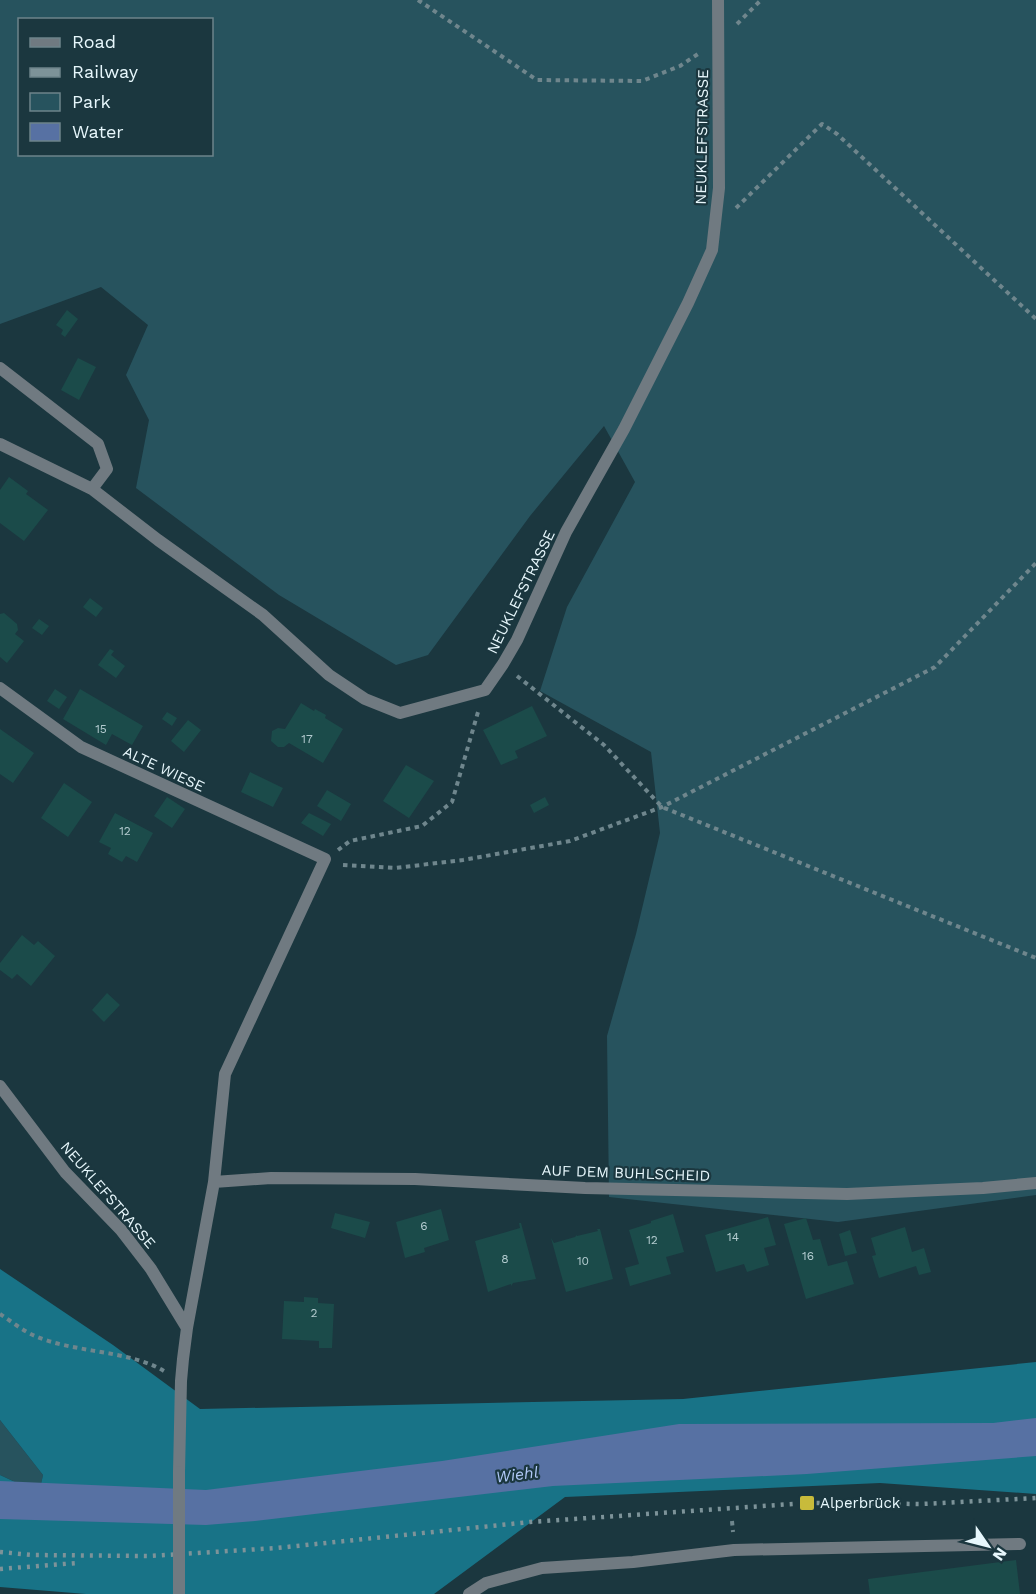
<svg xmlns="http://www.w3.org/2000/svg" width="1036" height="1594" font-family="'Work Sans',sans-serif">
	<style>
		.green { fill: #27535e; fill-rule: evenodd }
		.forest { fill: #187387 }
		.water { fill: #5771a3 }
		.building { fill: #1b4b4a }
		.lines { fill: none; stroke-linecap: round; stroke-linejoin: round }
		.path { stroke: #6f868d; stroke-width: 4; stroke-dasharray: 4.5 4.5; stroke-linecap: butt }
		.street { stroke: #707a81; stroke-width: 12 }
		.rail { stroke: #7d9399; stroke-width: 4.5; stroke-dasharray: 3 6; stroke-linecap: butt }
		.street-bridge { stroke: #707a81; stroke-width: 12 }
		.poi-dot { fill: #c8bb3b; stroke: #1b373f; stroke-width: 2 }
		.labels { text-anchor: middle; stroke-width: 4.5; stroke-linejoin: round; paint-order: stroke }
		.number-label { font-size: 12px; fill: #b4ccd0 }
		.street-label { font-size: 15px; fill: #e7f7fc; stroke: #1b373f }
		.poi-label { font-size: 15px; fill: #e7f7fc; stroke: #1b373f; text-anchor: start }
		.water-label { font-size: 16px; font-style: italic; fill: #b1c9f7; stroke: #1b373f }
	</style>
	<rect width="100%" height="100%" fill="#1b373f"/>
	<path class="green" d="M0,0H1036V1195L838,1222L609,1197L607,1036L636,934L660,833L651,752L540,691L567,607L635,482L604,426L530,516L428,655L396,665L279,595L136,488L149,420L126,375L148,325L101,287L0,324ZM20,20H212V154H20Z
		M0,1420L43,1475L39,1493L0,1475Z"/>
	<path class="forest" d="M0,1269L113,1345L200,1409L683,1399L1036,1362V1494L880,1483L565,1497L434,1594H86L0,1587V1475L39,1493L43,1475L0,1420Z"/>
	<path class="water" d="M1036,1418V1456L807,1474L553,1486L255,1521L206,1525L0,1519V1481L206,1490L442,1461L679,1424L993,1423Z"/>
	<path class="building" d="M67,310L78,319L65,337L61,334L63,330L56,325Z
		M78,358L96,367L79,400L61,390Z
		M9,477L28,491L26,494L48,510L24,541L0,523V490Z
		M90,598L103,608L96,617L83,607Z
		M4,613L17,624L18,630L15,634L24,641L7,663L0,657V614Z
		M39,619L49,626L42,635L32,628Z
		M110,649L114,651L111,655L125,666L116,678L98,665Z
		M55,689L67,697L59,709L47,701Z
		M80,689L143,726L132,745L112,734L106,745L63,719Z
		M301,703L314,711L315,709L326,715L325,718L343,729L323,763L289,743L284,747H278L271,741L272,731L278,728L285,729Z
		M532,706L547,736L515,751L518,758L501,765L483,730Z
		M167,712L177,718L172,726L162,719Z
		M188,720L201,730L184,752L171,741Z
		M0,729L34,753L13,783L0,774Z
		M406,765L434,781L409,818L383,801Z
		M250,772L283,788L273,807L241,792Z
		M64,783L92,802L68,837L41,818Z
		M327,790L351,804L341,821L317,806Z
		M167,797L185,809L172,828L154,816Z
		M545,797L549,805L534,813L530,805Z
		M115,813L153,833L137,862L126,856L122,862L108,854L111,848L99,842Z
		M309,813L331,824L323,836L301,823Z
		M22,935L34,945L38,941L55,956L31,986L17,974L12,979L0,970V963Z
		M107,993L120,1005L104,1022L92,1010Z
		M441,1209L449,1240L424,1248L425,1252L405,1258L396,1222Z
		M335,1213L370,1222L365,1238L331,1228Z
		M673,1214L684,1252L666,1257L671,1274L630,1286L625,1268L639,1264L629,1230L651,1223V1221Z
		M768,1217L776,1245L764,1248L769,1265L747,1272L744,1264L716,1272L705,1235Z
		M806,1218L813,1240L820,1239L828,1266L847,1261L854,1284L806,1299L784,1224Z
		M519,1223H521L536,1279L513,1283L511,1286V1284L488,1292L475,1241L520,1228Z
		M905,1227L912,1252L924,1248L931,1272L919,1275L916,1266L879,1278L872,1256L876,1255L871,1238Z
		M597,1229H600L613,1279L566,1292L551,1238L554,1243L575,1237L577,1235V1236L598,1231Z
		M850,1230L857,1253L845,1256L839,1234Z
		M304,1297L318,1298V1303L334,1304L332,1348H319V1341L282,1339L284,1301L304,1302Z
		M1016,1560L1020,1594H870L868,1579Z"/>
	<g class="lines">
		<path class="path" d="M418,0L537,80L642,81L680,66L701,52
			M737,24L761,0
			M736,208L822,124L837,134L1036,319
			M517,676L604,745L662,807L1036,958
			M338,850L350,841L422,826L452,802L478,712
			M343,865L395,868L463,860L570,841L662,807L935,667L1036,563
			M0,1314C11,1321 23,1331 35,1336C74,1353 129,1350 164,1371
			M732,1521L733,1532"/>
		<path class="street" d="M0,368L98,444L107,469L92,489
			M0,444L92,489L158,540L263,615L329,675L365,699L400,713L485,690L503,664L517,640L566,532L624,429L688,303L712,250L719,188L718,0
			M0,688L81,747L325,859L225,1074L214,1182L187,1328L183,1359L181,1381L179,1472
			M0,1086L65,1172L121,1230L151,1269L187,1328
			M214,1182L271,1178L415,1179L585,1188L847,1194L983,1188L1036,1183
			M469,1594L486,1583L542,1568L633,1562L734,1550L1020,1544"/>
		<path class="rail" d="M0,1552L32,1555L149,1556L277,1548L530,1522L807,1503L922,1504L1036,1498
			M0,1569L77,1563"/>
		<path class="street-bridge" d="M179,1472V1594"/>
	</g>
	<rect class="poi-dot" x="799" y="1495" width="16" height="16" rx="3"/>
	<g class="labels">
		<g class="number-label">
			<text x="101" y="733">15</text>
			<text x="307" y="743">17</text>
			<text x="125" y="835">12</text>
			<text x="424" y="1230">6</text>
			<text x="733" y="1241">14</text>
			<text x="652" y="1244">12</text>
			<text x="808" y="1260">16</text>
			<text x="505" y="1263">8</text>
			<text x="583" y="1265">10</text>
			<text x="314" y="1317">2</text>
		</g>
		<g class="street-label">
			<text transform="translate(702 137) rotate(-89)" y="5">NEUKLEFSTRASSE</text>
			<text transform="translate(521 592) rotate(-64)" y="5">NEUKLEFSTRASSE</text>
			<text transform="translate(164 769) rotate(25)" y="5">ALTE WIESE</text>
			<text transform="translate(626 1173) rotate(2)" y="5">AUF DEM BUHLSCHEID</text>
			<text transform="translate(108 1195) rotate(49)" y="5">NEUKLEFSTRASSE</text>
		</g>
		<g class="poi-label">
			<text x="820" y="1508">Alperbrück</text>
		</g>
		<g class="water-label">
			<text transform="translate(517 1474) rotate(-7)" y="6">Wiehl</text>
		</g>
	</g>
	<rect x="18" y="18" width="195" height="138" fill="#1b373f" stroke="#6d848b" stroke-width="1.5"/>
	<rect x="30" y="38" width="30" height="9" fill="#707a81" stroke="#6d848b" stroke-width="1.5"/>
	<text x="72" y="48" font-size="18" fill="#e7f7fc">Road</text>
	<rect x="30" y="68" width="30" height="9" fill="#7d9399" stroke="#6d848b" stroke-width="1.5"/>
	<text x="72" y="78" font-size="18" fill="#e7f7fc">Railway</text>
	<rect x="30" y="93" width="30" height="18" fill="#27535e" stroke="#6d848b" stroke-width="1.5"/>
	<text x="72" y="108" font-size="18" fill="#e7f7fc">Park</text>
	<rect x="30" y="123" width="30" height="18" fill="#5771a3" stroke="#6d848b" stroke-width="1.5"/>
	<text x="72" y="138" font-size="18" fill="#e7f7fc">Water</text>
	<g transform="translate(988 1546) rotate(125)" stroke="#1b373f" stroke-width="4.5" paint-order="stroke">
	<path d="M0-4.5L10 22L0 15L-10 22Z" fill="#e7f7fc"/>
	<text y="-9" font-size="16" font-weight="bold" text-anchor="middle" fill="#e7f7fc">N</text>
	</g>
</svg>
